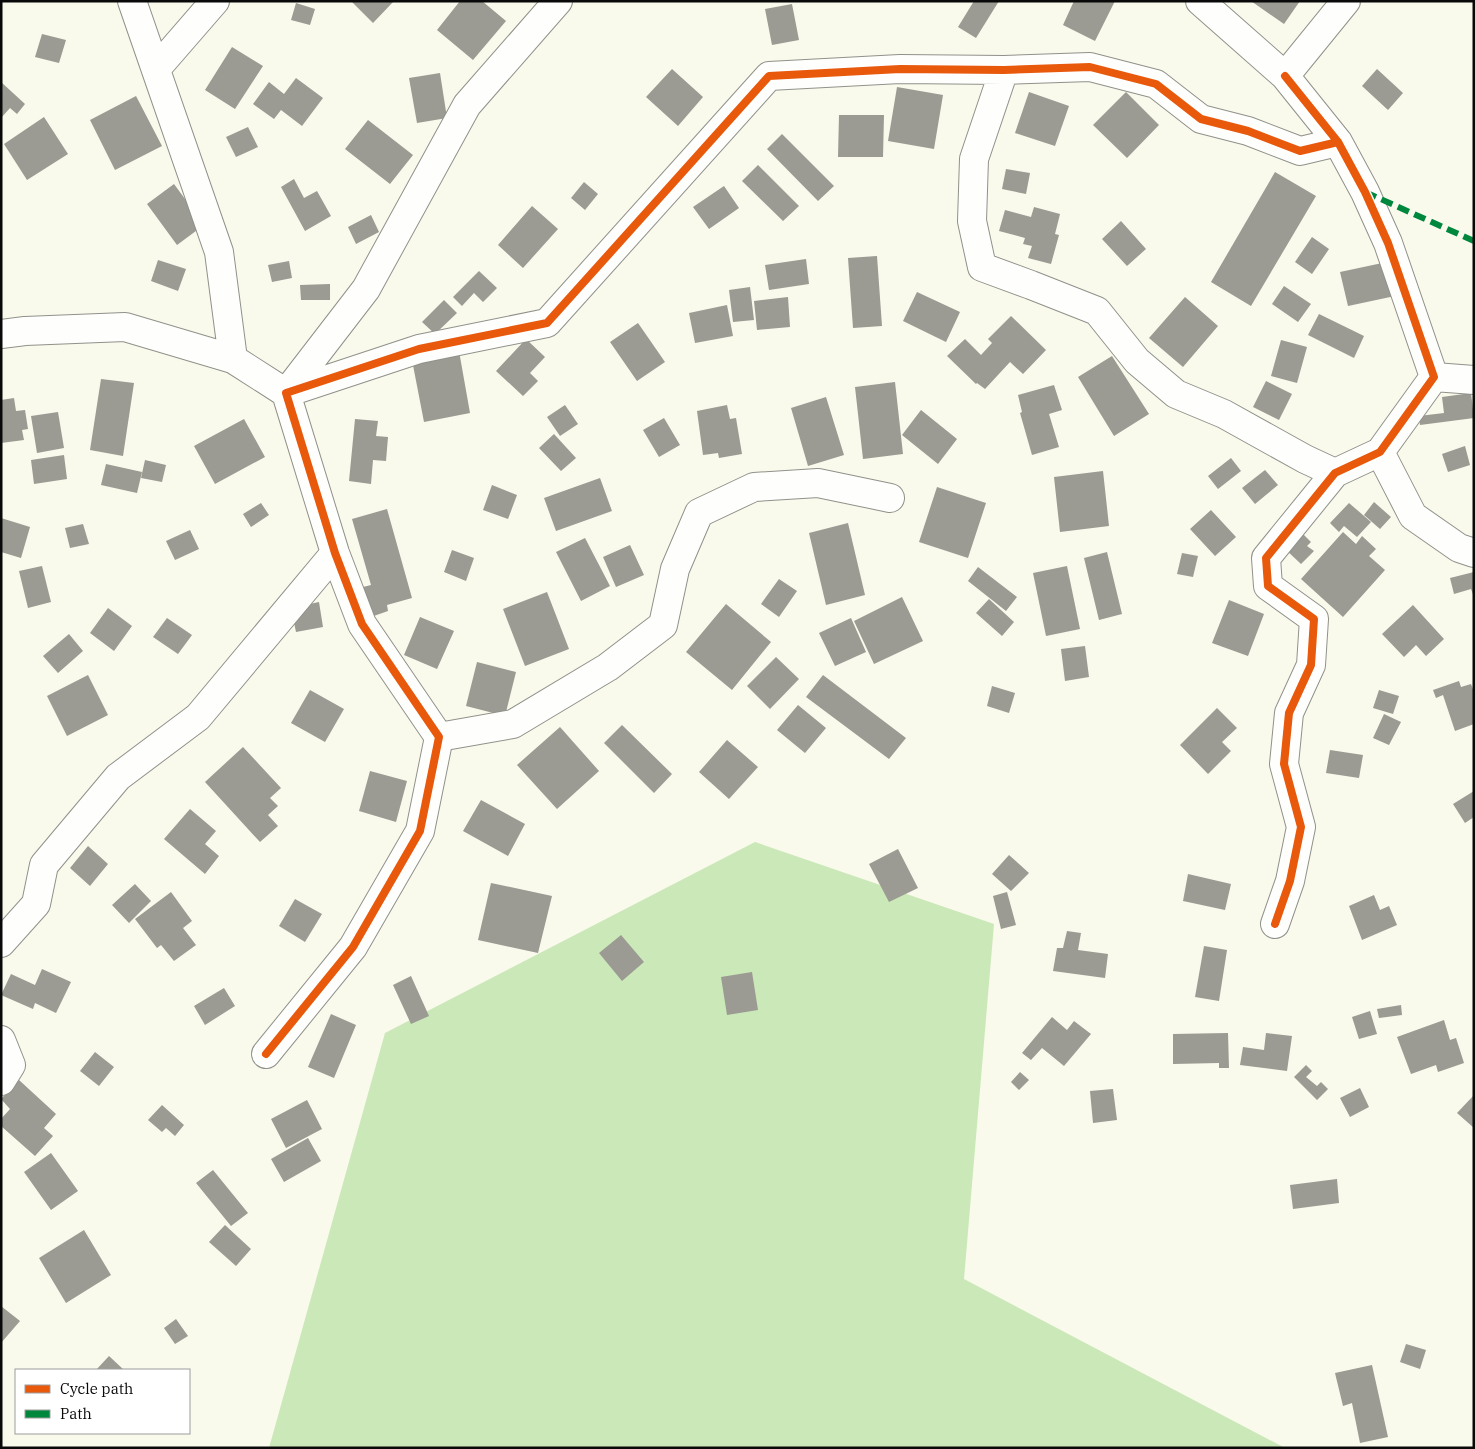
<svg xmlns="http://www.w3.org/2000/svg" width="1475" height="1449" font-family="'IBM Plex Serif',serif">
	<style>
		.forest { fill: #cbe8b8 }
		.building { fill: #9b9a93 }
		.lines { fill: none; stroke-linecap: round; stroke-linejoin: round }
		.minor-casing { stroke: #91918b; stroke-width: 30 }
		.minor { stroke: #fefefc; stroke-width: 28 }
		.quiet { stroke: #00873e; stroke-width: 6; stroke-dasharray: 12 6; stroke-linecap: butt }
		.cycleway-casing { stroke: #fff; stroke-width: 11 }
		.cycleway { stroke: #e8590c; stroke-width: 8 }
	</style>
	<rect width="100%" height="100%" fill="#f9f9ec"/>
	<path class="forest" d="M755,842L994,924L964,1279L1285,1448H269L385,1033Z"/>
	<path class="building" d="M351,1H394L373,23Z
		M460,1H482L506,21L473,60L437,30Z
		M974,1H999L976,38L958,27Z
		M1074,1H1115L1095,41L1063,25Z
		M1251,1H1300L1284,24Z
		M296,3L315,9L310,25L291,20Z
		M792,4L799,40L772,45L765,9Z
		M42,34L66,40L59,63L35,57Z
		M232,47L263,66L235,109L205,90Z
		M672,69L703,97L678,126L646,97Z
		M1377,69L1403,93L1388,110L1362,86Z
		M440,73L447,118L417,123L409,78Z
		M296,78L323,98L302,126L281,110L274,119L253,104L269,82L284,94Z
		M1,82L25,104L17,114L10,108L1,118Z
		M897,87L943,95L934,149L888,141Z
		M1029,92L1069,106L1055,146L1015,133Z
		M1126,92L1159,125L1127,158L1093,125Z
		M136,96L162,146L115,170L90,120Z
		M839,115H884L883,157H838Z
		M44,117L68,154L27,180L4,144Z
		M368,120L413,155L390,184L345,149Z
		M248,127L258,147L236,157L226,137Z
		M782,134L834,186L818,201L767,149Z
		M758,165L799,206L783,221L742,181Z
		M1006,169L1030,173L1026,194L1002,189Z
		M1275,172L1316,196L1251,306L1211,282Z
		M294,179L304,198L317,191L331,216L305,231L281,187Z
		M584,182L598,194L585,210L571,198Z
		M174,184L204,225L177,245L147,204Z
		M724,186L739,208L709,229L693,207Z
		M532,206L558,229L523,268L498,245Z
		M1034,207L1060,214L1055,234L1059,235L1051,264L1028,258L1032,246L1023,244L1025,238L999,231L1005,210L1031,217Z
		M371,215L379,232L356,244L348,227Z
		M1121,221L1146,249L1127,266L1102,239Z
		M1312,237L1329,249L1312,274L1295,262Z
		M877,256L882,326L853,328L848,258Z
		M806,259L809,284L769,290L765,265Z
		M158,260L186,269L178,291L151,281Z
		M289,261L292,278L272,282L268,265Z
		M1387,262L1395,296L1348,306L1340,272Z
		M479,271L497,288L483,302L474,293L462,306L453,297Z
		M330,284V300H301L300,285Z
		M1284,286L1311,304L1298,322L1272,304Z
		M750,287L754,320L733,322L729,290Z
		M917,292L960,312L946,342L903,321Z
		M788,297L790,327L757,330L754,301Z
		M1185,297L1218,326L1183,367L1149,338Z
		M444,300L457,313L435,334L422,322Z
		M727,305L733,336L695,343L689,313Z
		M1319,314L1364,336L1354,358L1308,335Z
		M1011,316L1046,350L1023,374L1010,362L985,389L977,383L976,384L947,356L965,339L981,355L992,343L988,339Z
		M638,323L665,362L637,381L610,342Z
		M526,339L545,357L530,373L538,381L523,396L496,371Z
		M1281,340L1307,347L1297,383L1271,376Z
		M459,351L470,413L424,422L412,360Z
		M1112,356L1149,414L1114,436L1078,377Z
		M101,379L134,383L123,456L90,450Z
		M1266,381L1292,394L1279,420L1253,407Z
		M895,382L903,454L863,459L855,387Z
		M1054,385L1062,410L1049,414L1059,447L1032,455L1020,413L1022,412L1018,395Z
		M1471,393L1474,418L1420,425L1419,416L1444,413L1442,397Z
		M826,397L844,455L808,466L791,408Z
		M14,398L16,411L25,410L28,429L22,430L24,440L1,443V400Z
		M565,405L578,424L560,436L547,417Z
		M727,405L730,419L736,418L742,454L719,458L718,453L703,455L697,411Z
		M921,410L957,439L938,464L902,435Z
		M58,412L64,448L37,453L31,416Z
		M664,418L680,445L659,457L643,430Z
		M244,419L265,457L215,484L194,446Z
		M355,419L378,421L376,436L388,437L386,461L373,460L371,484L349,481Z
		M554,434L576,458L561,471L539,448Z
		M1465,446L1470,465L1448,472L1442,454Z
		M64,455L67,479L34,484L31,460Z
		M1231,458L1241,471L1218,489L1208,476Z
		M145,460L166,465L162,482L141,478Z
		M106,464L142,472L137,493L101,485Z
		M1265,470L1278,485L1255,504L1242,488Z
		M1103,471L1109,526L1060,532L1054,477Z
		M600,478L612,511L556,531L544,498Z
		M492,485L517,495L508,519L483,510Z
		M937,487L986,503L968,558L919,542Z
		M1374,502L1391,517L1380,529L1364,515Z
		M261,503L269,515L251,527L243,514Z
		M1349,503L1371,522L1357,537L1344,526L1339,532L1330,523Z
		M387,509L412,598L387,605L388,611L368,618L359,588L371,585L352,519Z
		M1211,510L1236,537L1215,556L1190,529Z
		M1,518L30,527L21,558L1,552Z
		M848,523L865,595L826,605L809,533Z
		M83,524L89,544L70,548L65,528Z
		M190,530L199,549L175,560L166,541Z
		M1300,531L1311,542L1307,546L1314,551L1301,564L1284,548Z
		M1343,532L1356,544L1362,536L1376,549L1369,556L1385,570L1343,617L1301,579Z
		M585,538L610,586L581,601L556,552Z
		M630,545L644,575L616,587L603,557Z
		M452,550L474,558L466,581L444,572Z
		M1107,552L1122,614L1099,620L1084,558Z
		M1182,553L1198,556L1193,577L1177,574Z
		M42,566L51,602L28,608L19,571Z
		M1067,566L1080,629L1046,636L1033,573Z
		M978,567L1017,597L1006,611L968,581Z
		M1474,572V597L1471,589L1454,594L1450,578Z
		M779,579L797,591L779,617L761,604Z
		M547,592L569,649L525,666L503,609Z
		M902,597L923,641L874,664L854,621Z
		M989,599L1014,622L1002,636L976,613Z
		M1229,600L1264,614L1248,656L1212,643Z
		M319,602L323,627L296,632L291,608Z
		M726,604L771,642L732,690L686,652Z
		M1413,605L1444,639L1426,656L1416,645L1404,657L1382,634Z
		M108,608L132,626L114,651L90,633Z
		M420,617L454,631L437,669L404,655Z
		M167,618L192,635L178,654L153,637Z
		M851,618L866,652L835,666L819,633Z
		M69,634L83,651L58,673L43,656Z
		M1085,646L1089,677L1065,681L1061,649Z
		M776,657L799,679L770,709L747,686Z
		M477,662L516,672L505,716L466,706Z
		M88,675L108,715L67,736L47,696Z
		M823,675L906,738L889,759L806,697Z
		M1459,681L1461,687L1471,684L1474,692V724L1455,731L1443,695L1436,698L1433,690Z
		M992,686L1015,693L1009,713L987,706Z
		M310,690L344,709L325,742L291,723Z
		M1379,690L1399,696L1393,714L1373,708Z
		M798,705L826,728L805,753L777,730Z
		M1217,708L1237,728L1222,742L1231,751L1208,774L1180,745Z
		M1384,714L1401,722L1389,745L1373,738Z
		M622,725L672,774L654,793L604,743Z
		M560,727L599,771L557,809L517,765Z
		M727,740L758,767L729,799L699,772Z
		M243,747L281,788L270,798L278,806L268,815L278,826L260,842L205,782Z
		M1330,750L1363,755L1359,778L1326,773Z
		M370,771L407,781L396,822L359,811Z
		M1474,791V817L1465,823L1453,804Z
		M481,800L525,824L508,856L463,831Z
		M190,809L216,831L205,844L219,856L205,874L164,839Z
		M88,846L108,864L90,886L70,868Z
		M898,849L918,888L889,902L869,864Z
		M1009,855L1029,873L1011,891L992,874Z
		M1188,874L1231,884L1225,910L1183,901Z
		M491,883L552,896L538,953L478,940Z
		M135,884L151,901L129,923L112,905Z
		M171,892L192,921L183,928L196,945L174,961L161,945L157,948L135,919Z
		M1007,892L1016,925L1001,929L993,896Z
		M1374,895L1380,910L1389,906L1397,925L1362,940L1349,906Z
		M295,899L322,914L305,942L279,926Z
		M1067,931L1081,933L1078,950L1108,954L1105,978L1053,971L1057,948H1063Z
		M621,935L644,962L622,981L599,953Z
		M1204,946L1227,950L1219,1001L1195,997Z
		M42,969L71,982L56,1013L35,1003L33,1009L1,995L11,974L35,985Z
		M752,972L758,1010L727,1015L721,977Z
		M411,976L429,1016L411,1024L393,985Z
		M224,988L235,1006L205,1025L194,1006Z
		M1401,1005L1402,1015L1379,1018L1377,1009Z
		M1370,1011L1377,1034L1359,1039L1352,1017Z
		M331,1014L356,1025L334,1078L308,1067Z
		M1052,1017L1067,1030L1074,1021L1091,1034L1064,1066L1042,1048L1031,1060L1022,1053Z
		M1444,1020L1450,1040L1456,1038L1464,1063L1438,1072L1436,1065L1411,1074L1397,1037Z
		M1228,1033L1229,1068H1219V1063L1173,1064V1034Z
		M1266,1033L1292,1036L1287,1071L1240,1065L1243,1047L1264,1050Z
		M95,1052L114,1067L99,1086L80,1071Z
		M1306,1065L1312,1071L1306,1077L1317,1086L1321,1082L1328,1089L1317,1100L1294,1077Z
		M1020,1072L1029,1080L1019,1090L1011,1082Z
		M19,1080L56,1114L44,1128L53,1136L35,1156L1,1126V1119L10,1109L1,1099Z
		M1360,1088L1369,1107L1350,1117L1340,1098Z
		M1113,1089L1117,1120L1093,1123L1090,1091Z
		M1474,1095V1128L1457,1113Z
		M307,1100L322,1129L286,1148L271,1119Z
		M162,1105L184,1125L175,1136L166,1128L162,1132L148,1120Z
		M308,1138L321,1161L284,1182L271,1159Z
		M51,1153L78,1191L51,1210L24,1172Z
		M213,1170L248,1213L231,1226L196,1183Z
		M1337,1179L1339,1203L1293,1209L1290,1185Z
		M225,1225L251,1249L236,1266L209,1242Z
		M84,1230L111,1275L66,1303L39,1258Z
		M1,1306L20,1321L1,1343Z
		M176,1319L188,1336L175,1344L164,1328Z
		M1406,1344L1426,1350L1420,1369L1400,1362Z
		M109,1356L124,1370H96Z
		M1372,1365L1388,1437L1360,1443L1352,1403L1343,1406L1335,1373Z"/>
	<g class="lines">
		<g class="minor-casing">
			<path id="minor" d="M132,1L219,252L233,359
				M1200,1L1285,76L1346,1
				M156,69L215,1
				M1004,70L974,159L972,221L982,267L1031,285L1097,311L1137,361L1176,394L1224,414L1305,459L1335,473
				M1,334L25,331L125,327L233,359L286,393L366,289L467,105L558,1
				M1434,377L1474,380
				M1380,452L1413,516L1459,548L1474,553
				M439,737L513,724L608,667L663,625L675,569L699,513L754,487L818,483L890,498
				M1275,924L1290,881L1301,827L1284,764L1289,713L1311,665L1314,619L1268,586L1266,558L1335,473L1380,452L1434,377L1388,243L1365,192L1338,142L1285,76
				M1,943L36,904L44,865L118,777L198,717L335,553
				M1,1040L11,1065L1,1081
				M266,1054L353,947L420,831L439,737L362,624L335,553L286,393L419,349L547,323L769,76L900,69L1004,70L1090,67L1156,84L1201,119L1248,131L1300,151L1338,142"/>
		</g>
		<use href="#minor" class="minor"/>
		<path class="quiet" d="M1365,192L1474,241"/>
		<g class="cycleway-casing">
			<path id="cycleway" d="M1275,924L1290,881L1301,827L1284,764L1289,713L1311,665L1314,619L1268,586L1266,558L1335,473L1380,452L1434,377L1388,243L1365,192L1338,142L1285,76
				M266,1054L353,947L420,831L439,737L362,624L335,553L286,393L419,349L547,323L769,76L900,69L1004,70L1090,67L1156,84L1201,119L1248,131L1300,151L1338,142"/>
		</g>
		<use href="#cycleway" class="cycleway"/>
	</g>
	<rect width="1475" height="1449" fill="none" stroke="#090909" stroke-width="5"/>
	<rect x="15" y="1369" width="175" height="65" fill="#ffffff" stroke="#9d9d9d"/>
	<rect x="25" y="1385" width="25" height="8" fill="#e8590c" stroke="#9d9d9d"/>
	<text x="60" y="1394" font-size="15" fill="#090909">Cycle path</text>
	<rect x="25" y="1410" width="25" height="8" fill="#00873e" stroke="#9d9d9d"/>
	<text x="60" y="1419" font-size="15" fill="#090909">Path</text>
</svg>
